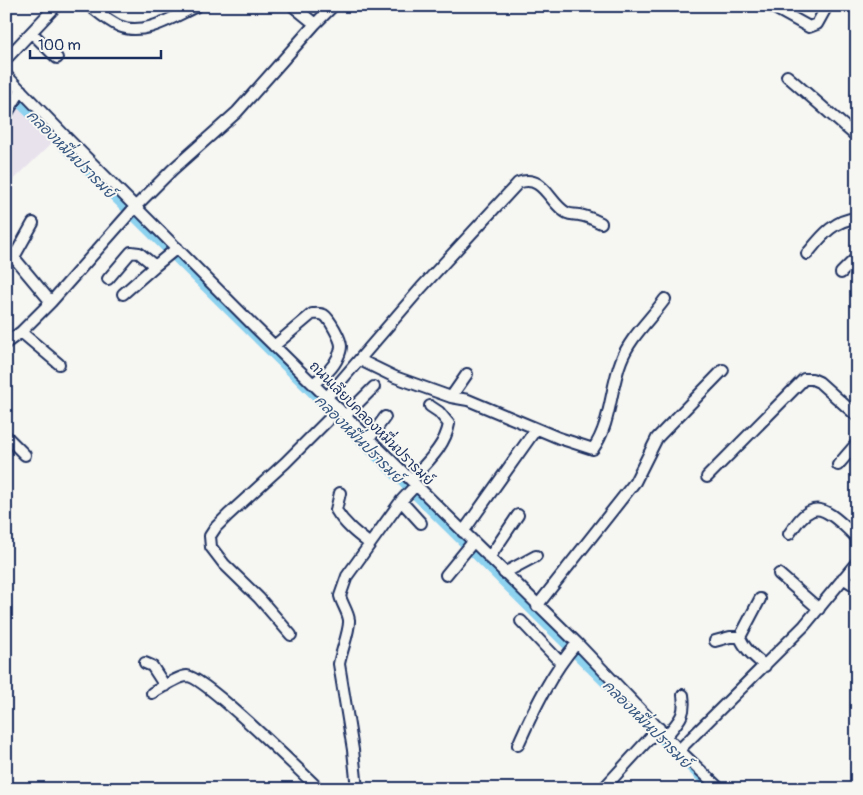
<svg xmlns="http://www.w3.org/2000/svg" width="863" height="795" font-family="Pangolin,'Playpen Sans Thai',sans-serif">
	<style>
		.built { fill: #e8e2ed }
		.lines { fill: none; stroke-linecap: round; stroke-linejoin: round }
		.canal { stroke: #8dd2ef; stroke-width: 9 }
		.minor-casing { stroke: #1b2f5e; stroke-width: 14 }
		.minor { stroke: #f6f6f2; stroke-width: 10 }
		.labels { text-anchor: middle; stroke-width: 4; stroke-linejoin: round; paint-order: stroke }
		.street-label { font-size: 14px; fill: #1b2f5e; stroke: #f6f6f2 }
		.water-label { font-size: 15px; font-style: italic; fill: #385882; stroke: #f6f6f2 }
	</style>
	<rect width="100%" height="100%" fill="#f6f6f2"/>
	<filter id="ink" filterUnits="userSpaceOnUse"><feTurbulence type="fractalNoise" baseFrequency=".02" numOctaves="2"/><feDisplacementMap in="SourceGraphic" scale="10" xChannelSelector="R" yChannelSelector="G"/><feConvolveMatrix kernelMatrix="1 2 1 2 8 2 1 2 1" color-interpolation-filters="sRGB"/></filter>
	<g filter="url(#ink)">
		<path class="built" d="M6,94L53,142L6,187Z"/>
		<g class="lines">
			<path class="canal" d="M6,90L712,789"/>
			<g class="minor-casing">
				<path id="minor" d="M90,6C99,13 108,21 119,26C145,37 174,16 197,6
					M771,6L809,27L817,24L827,6
					M294,7L315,24
					M32,33L57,58
					M6,59L56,6
					M6,75L69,140L255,327L577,643L679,750L720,789
					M787,76L857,137
					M6,115L21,90
					M6,248L51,302
					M807,254C821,237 833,220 857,218
					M14,257L33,223
					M841,273L857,257
					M108,279L131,252L139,253L155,266L177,248
					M123,294L155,266
					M21,332L59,364
					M6,343L21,332L51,302L136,206L172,170L237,112L315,24L333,6
					M274,346L312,314C316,314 320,313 324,315C329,318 341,339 341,346C341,349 339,355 338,357C333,369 323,376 314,383
					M360,360L395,377L451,397L468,400L559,438L593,449C611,424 610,389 621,361C630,337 650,320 665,299
					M327,397L421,288L518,183C544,173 549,204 567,213C571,215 575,214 579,215C587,216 593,219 601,223
					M451,397L467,374
					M345,416L374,387
					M6,436L25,455
					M369,439L385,417
					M838,465L857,443
					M707,477L804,379H812L819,382L857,416
					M411,480C426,463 445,447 449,424L439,412L430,406
					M340,493L336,510C345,525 357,534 370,544
					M401,501L421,523
					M463,532L536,429
					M789,534C795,526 801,515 811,511C825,503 847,529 857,538
					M489,558L518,515
					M504,573L536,556
					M779,574L819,609
					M446,575L473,542
					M843,578L857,587
					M760,599L740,637C744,649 756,658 765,666
					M537,606L635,482L657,438L723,370
					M521,621L561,663
					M291,635L259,598L224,564L211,547L210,536L216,527L228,515L285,463L339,409
					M715,641L730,637H740
					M145,663L152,666L165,686
					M152,693C160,689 178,676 187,676C205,677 300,771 319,789
					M667,735C679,720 686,716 683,695
					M518,745C534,709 551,673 577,643
					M679,750L804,626L857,562
					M357,789L353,750L339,664C341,652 350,630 349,620C348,612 342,604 340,596L347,576L401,501L416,485
					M603,789L659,728"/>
			</g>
			<use href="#minor" class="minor"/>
		</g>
	</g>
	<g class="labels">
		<g class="street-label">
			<text transform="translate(372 423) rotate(45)" y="5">ถนนเลียบคลองหมื่นปรารมย์</text>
		</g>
		<g class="water-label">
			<text transform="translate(71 154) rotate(45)" y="5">คลองหมื่นปรารมย์</text>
			<text transform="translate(359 439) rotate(45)" y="5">คลองหมื่นปรารมย์</text>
			<text transform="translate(647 724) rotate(45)" y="5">คลองหมื่นปรารมย์</text>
		</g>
	</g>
	<rect width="863" height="795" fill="none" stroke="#f6f6f2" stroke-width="25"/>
	<rect x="12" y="12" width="838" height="770" fill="none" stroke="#1b2f5e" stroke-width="2" filter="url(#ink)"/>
	<path d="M30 50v8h131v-8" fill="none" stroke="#1b2f5e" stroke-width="2.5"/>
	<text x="38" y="50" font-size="15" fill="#1b2f5e" stroke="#f6f6f2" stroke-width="4" paint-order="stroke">100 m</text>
</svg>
